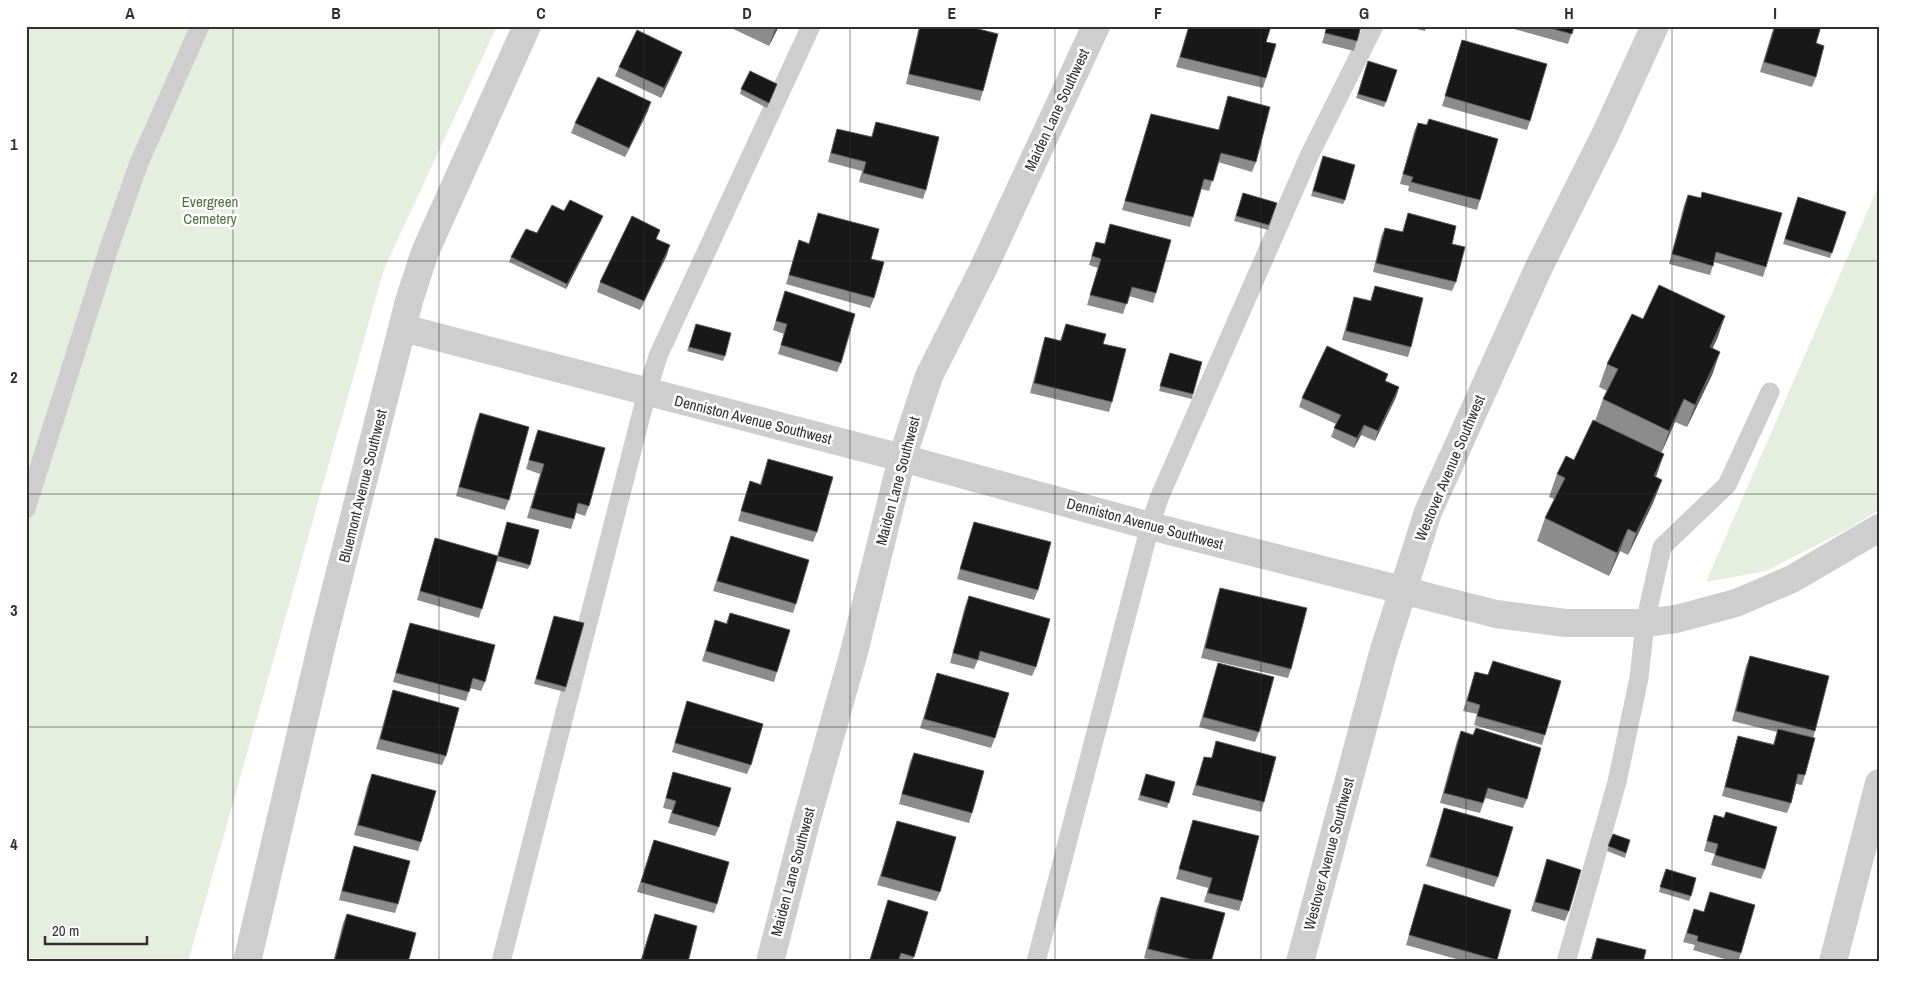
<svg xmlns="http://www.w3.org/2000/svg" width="1905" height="988" font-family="'Archivo Narrow',sans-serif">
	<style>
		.green { fill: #e6eee0 }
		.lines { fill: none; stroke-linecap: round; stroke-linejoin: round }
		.lane { stroke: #cecece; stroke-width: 19 }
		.street { stroke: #cecece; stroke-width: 28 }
		.wall { fill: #8c8c8c }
		.shaded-wall { fill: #5d5d5d }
		.building { fill: #181818; stroke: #5d5d5d }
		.grid { fill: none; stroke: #313131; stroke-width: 1; stroke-opacity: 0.55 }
		.labels { text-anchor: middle; stroke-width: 5; stroke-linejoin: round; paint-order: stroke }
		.street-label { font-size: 15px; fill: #313131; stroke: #fff }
		.park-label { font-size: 15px; fill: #4e703c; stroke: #fff }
		.neatline { fill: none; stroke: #313131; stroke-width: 2 }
		.grid-label { font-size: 16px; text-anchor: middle; font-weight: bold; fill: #313131 }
	</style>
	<rect width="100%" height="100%" fill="#fff"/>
	<path class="green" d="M26,26H497L384,269L188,962H66L26,957Z
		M1879,185V510L1848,529L1766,571L1706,582Z"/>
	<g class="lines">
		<path class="lane" d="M26,509L110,245L139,163L200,26
			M501,962L647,392L658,356L811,26
			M1036,962L1150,526L1159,498L1310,154L1374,26
			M1566,962L1617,782L1639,678L1645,623L1662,547L1727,485L1770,392"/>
		<path class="street" d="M403,328L902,458L1150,526L1496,614L1566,623H1645L1676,619L1736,603L1792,579L1879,528
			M247,962L323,639L409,301L425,252L527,26
			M770,962L806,822L854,652L902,458L929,376L984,267L1096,26
			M1300,962L1383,653L1428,512L1539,267L1605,135L1655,26
			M1833,962L1879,783"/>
	</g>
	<path class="wall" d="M727,26H779L769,46Z
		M919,26H967L983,91L980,101L906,84Z
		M1189,26L1266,42V78L1263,88L1176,67Z
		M1327,26H1361L1354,51L1322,43Z
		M1404,26H1426L1425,31Z
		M1503,26H1574L1568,44Z
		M1774,26H1821L1816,43V77L1812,87L1760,72Z
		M1462,40L1530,121L1527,130L1442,106Z
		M682,52L678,62L661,98L615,76L619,67Z
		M1368,61L1397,70L1384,107L1356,98Z
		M777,84L767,108L740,94L741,89Z
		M1228,96L1256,162L1252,172L1218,162L1209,191L1201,189L1190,227L1122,210L1151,114L1218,130Z
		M648,111L625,157L571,133L575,123Z
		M1429,119L1480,200L1477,210L1408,191L1409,186L1400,184L1414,132L1418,123L1426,125Z
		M876,122L926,190L923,199L859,182L862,171L828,162L834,139L837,129L871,137Z
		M1321,161L1345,200L1343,204L1311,196Z
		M1243,193L1277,203L1268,230L1234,221Z
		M1688,195L1766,267L1763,277L1714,262L1710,275L1669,264L1684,205Z
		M1798,197L1846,212L1830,258L1783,244Z
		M818,213L871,259L874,298L870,308L786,284L799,240L809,243Z
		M1408,213L1452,244L1456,282L1452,291L1373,272L1381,237L1385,228L1402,232Z
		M601,221L566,289L509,262L511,257L537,233Z
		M1110,224L1156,293L1153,303L1129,296L1123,314L1087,305L1098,268L1089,265L1093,251L1096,242L1104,244Z
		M657,239L667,255L640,310L597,292L600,282Z
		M1375,286L1411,347L1408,357L1342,340L1351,307L1354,297L1370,301Z
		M785,291L841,363L837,372L778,354L784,334L773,330Z
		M1725,316L1717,339L1712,348L1720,352L1712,375L1687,427L1675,422L1661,453L1656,477L1662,480L1653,503L1628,555L1620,551L1609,576L1537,541L1545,518L1554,499L1549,497L1557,474L1574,460L1595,421L1603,399L1607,391L1599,387L1607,364L1643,319Z
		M696,324L725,356L723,361L687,351Z
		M1066,324L1112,402L1109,412L1030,393L1042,347L1045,337L1060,341Z
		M1170,353L1193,394L1192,399L1159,391Z
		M1386,381L1399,387L1396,397L1375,441L1361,435L1354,448L1331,437L1336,424L1299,407L1302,398Z
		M480,413L509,500L505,510L456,496L476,423Z
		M538,430L589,506L585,516L576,513L571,529L527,518L540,474L526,469Z
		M768,459L817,532L813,542L738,521L750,481L760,484Z
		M974,522L1038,590L1034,600L957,579Z
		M506,527L530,565L528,569L496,561L479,618L417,600L435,538L497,556Z
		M731,536L796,604L793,613L713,591Z
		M1220,588L1291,669L1288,678L1201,658L1217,597Z
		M969,596L1036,667L1032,676L978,660L974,669L950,663L965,606Z
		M730,613L777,672L774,682L702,661L715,620L726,623Z
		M553,621L566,687L565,692L534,684Z
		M410,623L485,682L481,691L470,688L466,701L393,682L407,632Z
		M1750,656L1815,731L1813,738L1805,775L1802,785L1796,784L1791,803L1787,813L1722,796L1735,746L1738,736L1773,744L1777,732L1732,721L1746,666Z
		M1493,661L1545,735L1542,745L1474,725L1477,714L1463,711L1475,672L1488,675Z
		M1218,663L1259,732L1255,742L1199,727Z
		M937,673L995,738L991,748L920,728Z
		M393,690L446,756L442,765L376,749L390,700Z
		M687,701L751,765L747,774L672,752Z
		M1461,731L1527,799L1523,808L1485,798L1480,813L1440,803L1457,741Z
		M1216,741L1264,802L1261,812L1192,795L1204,757L1211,758Z
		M914,753L972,813L969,823L899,804L910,762Z
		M673,772L719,827L715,836L668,823L672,810L663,808L670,782Z
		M372,774L421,842L418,851L354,835L368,784Z
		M1146,774L1175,782L1167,808L1138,800Z
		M1444,808L1498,877L1494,887L1426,866Z
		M1726,812L1765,869L1761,879L1711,865L1715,854L1704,851L1714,815L1724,817Z
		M1193,820L1242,901L1239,911L1204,902L1208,888L1176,879Z
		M897,821L940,892L936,901L877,885Z
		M1613,834L1630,840L1625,858L1607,851Z
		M654,840L717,904L714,913L637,892Z
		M354,846L398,904L395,913L339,900L351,855Z
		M1547,859L1569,911L1565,921L1531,911Z
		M1664,874L1691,896L1689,901L1659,892Z
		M1424,884L1497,960L1496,962H1467L1406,945Z
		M1710,892L1741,953L1738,962H1735L1693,950L1695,945L1683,942L1694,909L1704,912Z
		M1161,897L1211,962H1159L1144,958L1157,907Z
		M888,900L928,912L912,962H869Z
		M347,914L408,962H333L343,923Z
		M655,914L688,962H640Z
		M1597,938L1643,962H1590Z"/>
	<path class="shaded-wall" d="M776,26H779L769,46Z
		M682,52L678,62L661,98L664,88Z
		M651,102L648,111L625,157L629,148Z
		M603,216L601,221L566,289L567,284Z
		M670,245L667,255L640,310L644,301Z
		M1725,316L1717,339L1702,370L1710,347Z
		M1720,352L1712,375L1687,427L1695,405Z
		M1399,387L1396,397L1375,441L1378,431Z
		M1684,399L1675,422L1661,454L1669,431Z
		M1364,425L1361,435L1354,448L1357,438Z
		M1664,454L1656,477L1645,499L1654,476Z
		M1662,480L1653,503L1628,555L1636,533Z
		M1628,529L1620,551L1609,576L1617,553Z"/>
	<path class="building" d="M920,26H967L998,34L983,91L909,74Z
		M1189,26H1271L1266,42L1276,44L1266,78L1180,57Z
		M1327,26H1361L1357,41L1325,33Z
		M1542,26H1574L1572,34Z
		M1775,26H1821L1816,43L1824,46L1816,77L1764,62Z
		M637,30L682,52L664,88L619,67Z
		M1462,40L1547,64L1530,121L1445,96Z
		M1368,61L1397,70L1386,102L1358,94Z
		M750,71L777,84L769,103L741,89Z
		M598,77L651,102L629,148L575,123Z
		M1228,96L1270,107L1256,162L1221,153L1213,181L1204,179L1193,217L1125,201L1151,114L1219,130Z
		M1429,119L1498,139L1480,200L1411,182L1413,177L1403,174L1418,123L1427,125Z
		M876,122L939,137L926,190L863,173L866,162L831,153L837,129L872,137Z
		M1323,156L1355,165L1345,200L1313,191Z
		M1702,192L1782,213L1766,267L1716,252L1713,266L1672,254L1688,195L1701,198Z
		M1243,193L1277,203L1269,225L1236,216Z
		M1798,197L1846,212L1832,253L1785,239Z
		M570,200L603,216L567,284L511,257L526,229L537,233L552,205L564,211Z
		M818,213L879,229L871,259L884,262L874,298L789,275L799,240L809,244Z
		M1408,213L1456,226L1452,244L1465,247L1456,282L1376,263L1385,228L1403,232Z
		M632,216L660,230L656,239L670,245L644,301L600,282Z
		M1110,224L1171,240L1156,293L1132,287L1127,304L1090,295L1101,259L1092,256L1096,242L1105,244Z
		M1659,285L1725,316L1710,347L1720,352L1695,405L1684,399L1669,431L1603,399L1618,369L1607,364L1632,314L1643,319Z
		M1375,286L1423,298L1411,347L1346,331L1354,297L1371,301Z
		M785,291L855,314L841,363L781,345L787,324L776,321Z
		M696,324L731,333L725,356L689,347Z
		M1066,324L1106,334L1103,344L1126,349L1112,402L1034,383L1045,337L1061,341Z
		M1327,346L1388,374L1385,381L1399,387L1378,431L1364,425L1357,438L1334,428L1341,415L1302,398Z
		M1170,353L1202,362L1193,394L1160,386Z
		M480,413L529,427L509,500L459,487Z
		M1593,420L1664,454L1654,476L1662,480L1636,533L1628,529L1617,553L1545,518L1565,478L1557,474L1566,456L1574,460Z
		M538,430L605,448L589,506L578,503L574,519L531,508L544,464L529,460Z
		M768,459L833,477L817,532L741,511L750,481L761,485Z
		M507,522L539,530L530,565L498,556Z
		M974,522L1051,542L1038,590L960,569Z
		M731,536L809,560L796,604L717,581Z
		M435,538L498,556L482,609L420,591Z
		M1220,588L1307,608L1291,669L1205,648Z
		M969,596L1050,619L1036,667L980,651L978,660L953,653Z
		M730,613L790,630L777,672L706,651L715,620L727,624Z
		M554,616L584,623L566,687L536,679Z
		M410,623L495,645L485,682L473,678L469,692L396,673Z
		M1750,656L1829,676L1815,731L1736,711Z
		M1493,661L1561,681L1545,735L1477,716L1480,705L1467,701L1475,672L1488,675Z
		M1218,663L1274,677L1259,732L1203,717Z
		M937,673L1009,693L995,738L924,719Z
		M393,690L459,708L446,756L380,739Z
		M687,701L763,724L751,765L675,743Z
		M1476,728L1541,748L1527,799L1488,788L1483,803L1444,793L1461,731L1473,735Z
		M1778,729L1815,738L1805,775L1798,774L1791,803L1725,787L1738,736L1774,745Z
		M1216,741L1276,757L1264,802L1196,785L1204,757L1212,758Z
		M914,753L984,771L972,813L902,794Z
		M673,772L731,788L719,827L672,813L676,801L666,798Z
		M372,774L436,791L421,842L358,825Z
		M1146,774L1175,782L1169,803L1140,795Z
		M1444,808L1513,827L1498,877L1430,857Z
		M1726,812L1777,827L1765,869L1715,855L1718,844L1707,841L1714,815L1724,818Z
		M1193,820L1259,836L1242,901L1208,893L1212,878L1179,869Z
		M897,821L956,837L940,892L881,876Z
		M1613,834L1630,840L1626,853L1608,846Z
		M654,840L729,862L717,904L641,882Z
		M354,846L410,861L398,904L342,891Z
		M1547,859L1581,870L1569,911L1535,902Z
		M1666,869L1696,878L1691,896L1660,887Z
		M1424,884L1511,910L1497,960L1409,935Z
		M1710,892L1755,905L1741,953L1697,941L1698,936L1687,933L1694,909L1704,912Z
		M1161,897L1225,913L1211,962H1202L1148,949Z
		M888,900L928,912L914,957L901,953L898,962H877L870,960Z
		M347,914L416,933L408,962H334Z
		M655,914L697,926L688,962H641Z
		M1597,938L1646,950L1643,962H1591Z
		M1416,960L1424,962H1416Z"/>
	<path class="grid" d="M233,26V962M439,26V962M644,26V962M850,26V962M1055,26V962M1261,26V962M1466,26V962M1672,26V962M26,261H1879M26,494H1879M26,727H1879"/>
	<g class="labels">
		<g class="street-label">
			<text transform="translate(1057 110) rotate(-65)" y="5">Maiden Lane Southwest</text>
			<text transform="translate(753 420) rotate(14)" y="5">Denniston Avenue Southwest</text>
			<text transform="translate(1450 468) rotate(-67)" y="5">Westover Avenue Southwest</text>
			<text transform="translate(898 481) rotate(-75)" y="5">Maiden Lane Southwest</text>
			<text transform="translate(363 486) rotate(-76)" y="5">Bluemont Avenue Southwest</text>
			<text transform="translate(1145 524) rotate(15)" y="5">Denniston Avenue Southwest</text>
			<text transform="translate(1329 854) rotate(-75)" y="5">Westover Avenue Southwest</text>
			<text transform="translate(793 872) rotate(-75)" y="5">Maiden Lane Southwest</text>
		</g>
		<g class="park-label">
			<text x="210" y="207">Evergreen<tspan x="210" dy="17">Cemetery</tspan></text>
		</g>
	</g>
	<rect width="1905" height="988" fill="none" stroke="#ffffff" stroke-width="55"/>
	<path d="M45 936v8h102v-8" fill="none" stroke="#313131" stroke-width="2.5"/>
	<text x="52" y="936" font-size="15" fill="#313131" stroke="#ffffff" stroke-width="4" paint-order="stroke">20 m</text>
	<rect x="28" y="28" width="1850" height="932" class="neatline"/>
	<g class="grid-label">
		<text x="130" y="19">A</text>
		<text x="336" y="19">B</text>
		<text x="541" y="19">C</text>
		<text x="747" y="19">D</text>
		<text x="952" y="19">E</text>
		<text x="1158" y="19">F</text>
		<text x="1364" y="19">G</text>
		<text x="1569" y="19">H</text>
		<text x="1775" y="19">I</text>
		<text x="14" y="150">1</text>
		<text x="14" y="383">2</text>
		<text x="14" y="616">3</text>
		<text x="14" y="850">4</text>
	</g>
</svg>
